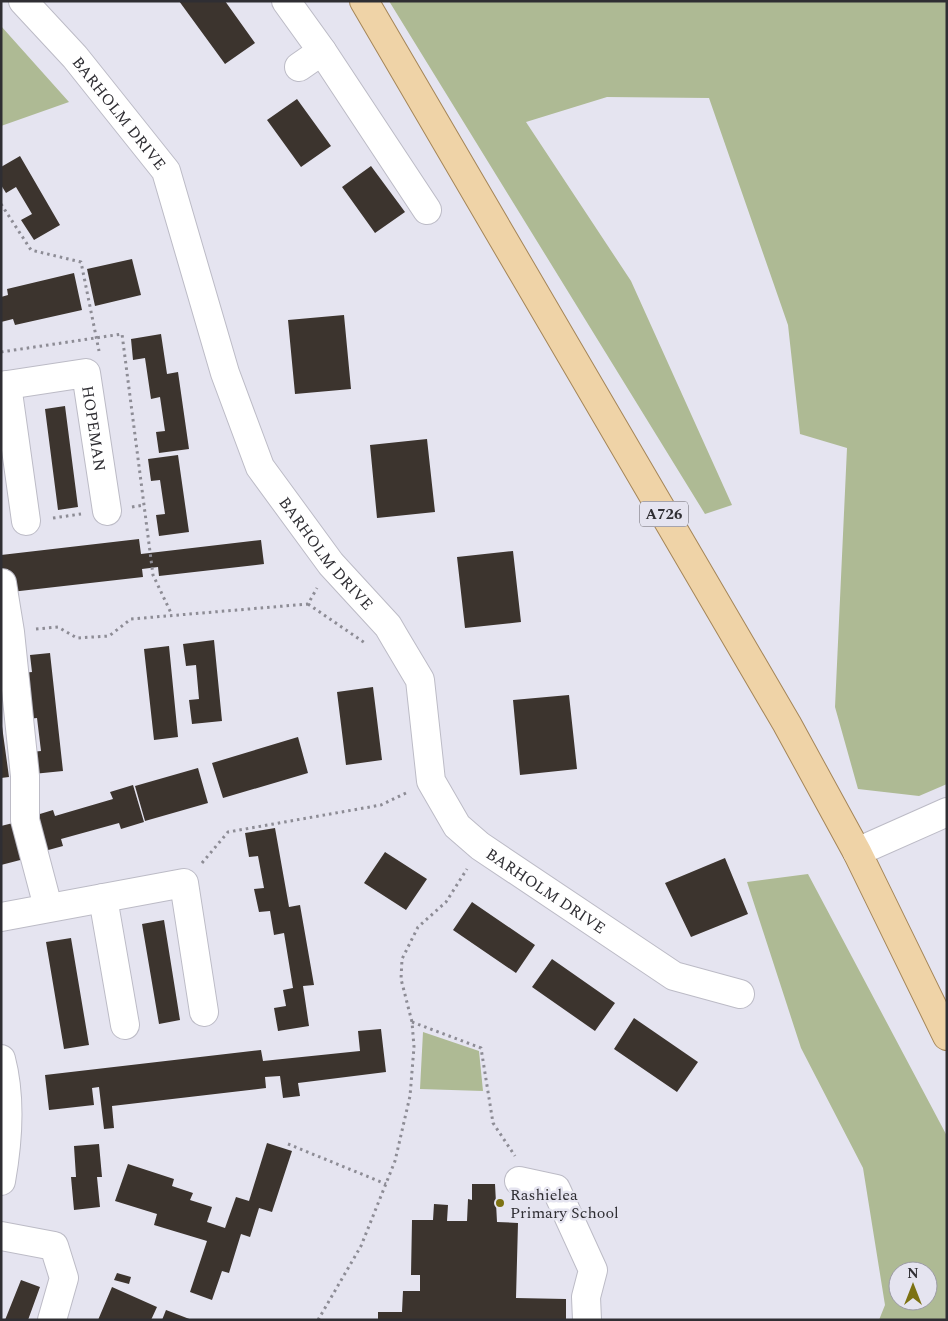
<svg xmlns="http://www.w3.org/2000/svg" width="948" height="1321" font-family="Spectral,serif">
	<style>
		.green { fill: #aeba94; fill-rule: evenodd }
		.building { fill: #3c342e }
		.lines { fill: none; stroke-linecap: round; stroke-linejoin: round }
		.minor-casing { stroke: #bcbbc6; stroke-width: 30 }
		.major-casing { stroke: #a58658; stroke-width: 30 }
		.path { stroke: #8d8c95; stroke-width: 3; stroke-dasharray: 2.5 4; stroke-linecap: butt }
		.minor { stroke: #fff; stroke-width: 28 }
		.major { stroke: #efd3a7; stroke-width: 28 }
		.poi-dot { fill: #7d7213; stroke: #e5e4f0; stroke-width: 2 }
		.labels { text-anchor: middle; stroke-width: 5; stroke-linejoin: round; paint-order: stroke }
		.shield { fill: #e5e4f0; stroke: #66656c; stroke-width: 1 }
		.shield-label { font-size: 15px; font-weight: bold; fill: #2f2e33 }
		.street-label { font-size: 16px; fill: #2f2e33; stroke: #e5e4f0 }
		.poi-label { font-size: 16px; fill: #2f2e33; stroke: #e5e4f0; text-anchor: start }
	</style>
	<rect width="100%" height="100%" fill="#e5e4f0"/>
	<path class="green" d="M389,1H947V784L919,796L858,789L835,707L847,448L800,434L788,325L709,98L607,97L526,122L631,281L732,505L705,514Z
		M1,26L69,102L1,126Z
		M808,874L947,1136V1320H879L885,1305L863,1168L801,1048L747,882ZM898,1271H928V1301H898Z
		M423,1032L479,1051L483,1091L420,1089Z"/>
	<path class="building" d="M179,1H225L255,43L225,64Z
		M297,99L331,146L301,167L267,120Z
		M20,156L60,225L34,240L21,220L32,214L16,187L6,193L1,185V167Z
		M371,166L405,212L375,233L342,187Z
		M132,259L141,295L95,306L87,269Z
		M74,273L82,310L15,325L13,319L1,322V297L8,295L7,289Z
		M344,315L351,389L295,394L288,320Z
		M161,334L167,374L178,372L189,449L159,453L156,432L165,431L160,397L151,399L145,358L133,360L131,339Z
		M65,406L78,507L58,510L45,409Z
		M427,439L435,512L377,518L370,445Z
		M178,455L189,532L159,536L156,515L165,514L160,480L151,481L148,459Z
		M139,539L141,554L261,540L264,564L159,576L158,567L142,569L143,577L11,592L8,569L1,570V555Z
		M513,551L521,622L465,628L457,557Z
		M214,640L222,721L192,724L189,700L199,699L196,665L186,666L183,644Z
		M169,646L178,737L154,740L144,649Z
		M50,653L63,771L33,774L31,752L41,751L37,718L27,719L22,673L32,672L30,655Z
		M373,687L382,760L346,765L337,692Z
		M569,695L577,769L520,775L513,700Z
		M1,719L9,777L1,778Z
		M298,737L308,773L223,798L212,763Z
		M198,768L208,803L145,821L135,786Z
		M133,785L144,822L121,829L119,823L61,839L63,846L41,852L30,817L53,810L55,816L113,799L110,792Z
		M17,822L28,858L1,865V826Z
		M275,828L289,907L300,905L314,985L303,986L309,1026L278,1031L274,1008L286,1006L283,990L293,988L284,933L274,935L270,911L259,912L254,889L264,888L258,856L249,857L245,833Z
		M385,852L427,879L406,910L364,883Z
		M725,858L748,914L691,937L665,883Z
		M472,902L535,945L516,973L453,930Z
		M164,920L180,1020L159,1024L142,924Z
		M71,938L89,1045L64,1049L46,942Z
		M552,959L615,1003L595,1031L532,987Z
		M634,1018L698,1062L677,1092L614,1049Z
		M381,1029L386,1072L298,1083L300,1096L283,1098L280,1076L265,1077L266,1088L112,1106L114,1128L104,1129L99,1087L92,1088L94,1105L49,1110L45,1075L261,1050L263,1061L360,1051L358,1031Z
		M267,1143L292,1151L272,1212L259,1208L250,1237L241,1234L229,1273L222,1271L212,1300L190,1292L207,1241L154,1225L157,1214L115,1201L128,1164L174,1179L172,1186L193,1193L190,1200L212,1207L207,1222L225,1228L236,1197L249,1201Z
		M99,1144L102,1177H97L100,1207L74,1210L71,1177H76L74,1146Z
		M472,1184H495L497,1222L518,1223L516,1298L566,1299V1320H378V1312H402L403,1291H420V1275H411L412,1220H433L434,1204L448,1205L447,1221H467L468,1199L472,1200Z
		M117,1273L131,1277L129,1284L114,1280Z
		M21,1280L40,1287L28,1320H5Z
		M112,1287L157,1307L151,1320H98Z
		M166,1310L192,1320H162Z"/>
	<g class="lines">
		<g class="minor-casing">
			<g id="minor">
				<path id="s1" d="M23,1L75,57L166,171L225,373L260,467L331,564L388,626L395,638L420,680L431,781L457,826L480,846L674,976L740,994"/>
				<path d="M286,1L322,51L427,210"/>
				<path d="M299,67L322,51"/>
				<path d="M7,385L26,521"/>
				<path id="s2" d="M1,386L86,373L107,511"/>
				<path d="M2,583L10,632L25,776V820L48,907"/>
				<path d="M857,852L947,812"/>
				<path d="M103,898L125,1025"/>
				<path d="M1,917L184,883L204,1012"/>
				<path d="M1,1059C11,1097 8,1142 1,1181"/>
				<path d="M519,1181L556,1189L593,1270L586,1297L587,1320"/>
				<path d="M1,1236L54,1246L64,1278L52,1320"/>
			</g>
		</g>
		<g class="major-casing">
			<path id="major" d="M364,1L787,724L857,852L947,1036"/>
		</g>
		<path class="path" d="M1,204L31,250L81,262L99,351
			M1,352L122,334L153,575L172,615
			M132,507L144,505
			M53,518L81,514
			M308,604L365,643
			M36,629L58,627L77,638L109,636L131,619L308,604L317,588
			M202,863L228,832L381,805L408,792
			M412,1022L481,1048L493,1123L515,1156
			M288,1144L386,1184
			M318,1320L361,1246L395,1161L410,1096L414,1047L412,1022L401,979L402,959L418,927L446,902L467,869"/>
		<use href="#minor" class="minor"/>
		<use href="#major" class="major"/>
	</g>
	<circle class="poi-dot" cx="500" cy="1203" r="5"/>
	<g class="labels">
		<rect class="shield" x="640" y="501.5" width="48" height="25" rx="4"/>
		<g class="shield-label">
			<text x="664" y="519">A726</text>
		</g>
		<g class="street-label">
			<text dy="6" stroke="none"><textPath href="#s1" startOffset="148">BARHOLM DRIVE</textPath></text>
			<text dy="6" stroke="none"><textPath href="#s2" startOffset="142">HOPEMAN</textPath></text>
			<text dy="6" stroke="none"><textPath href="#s1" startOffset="642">BARHOLM DRIVE</textPath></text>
			<text dy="6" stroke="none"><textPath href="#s1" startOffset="1064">BARHOLM DRIVE</textPath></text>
		</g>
		<g class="poi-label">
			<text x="510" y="1200">Rashielea<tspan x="510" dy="18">Primary School</tspan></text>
		</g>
	</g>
	<rect width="948" height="1321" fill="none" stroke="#2f2e33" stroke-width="5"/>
	<g transform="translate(913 1286)"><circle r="24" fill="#e5e4f0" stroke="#9c9ba4"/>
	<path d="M0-4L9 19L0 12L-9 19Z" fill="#7d7213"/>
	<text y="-8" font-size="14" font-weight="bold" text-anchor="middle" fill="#2f2e33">N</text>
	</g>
</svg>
